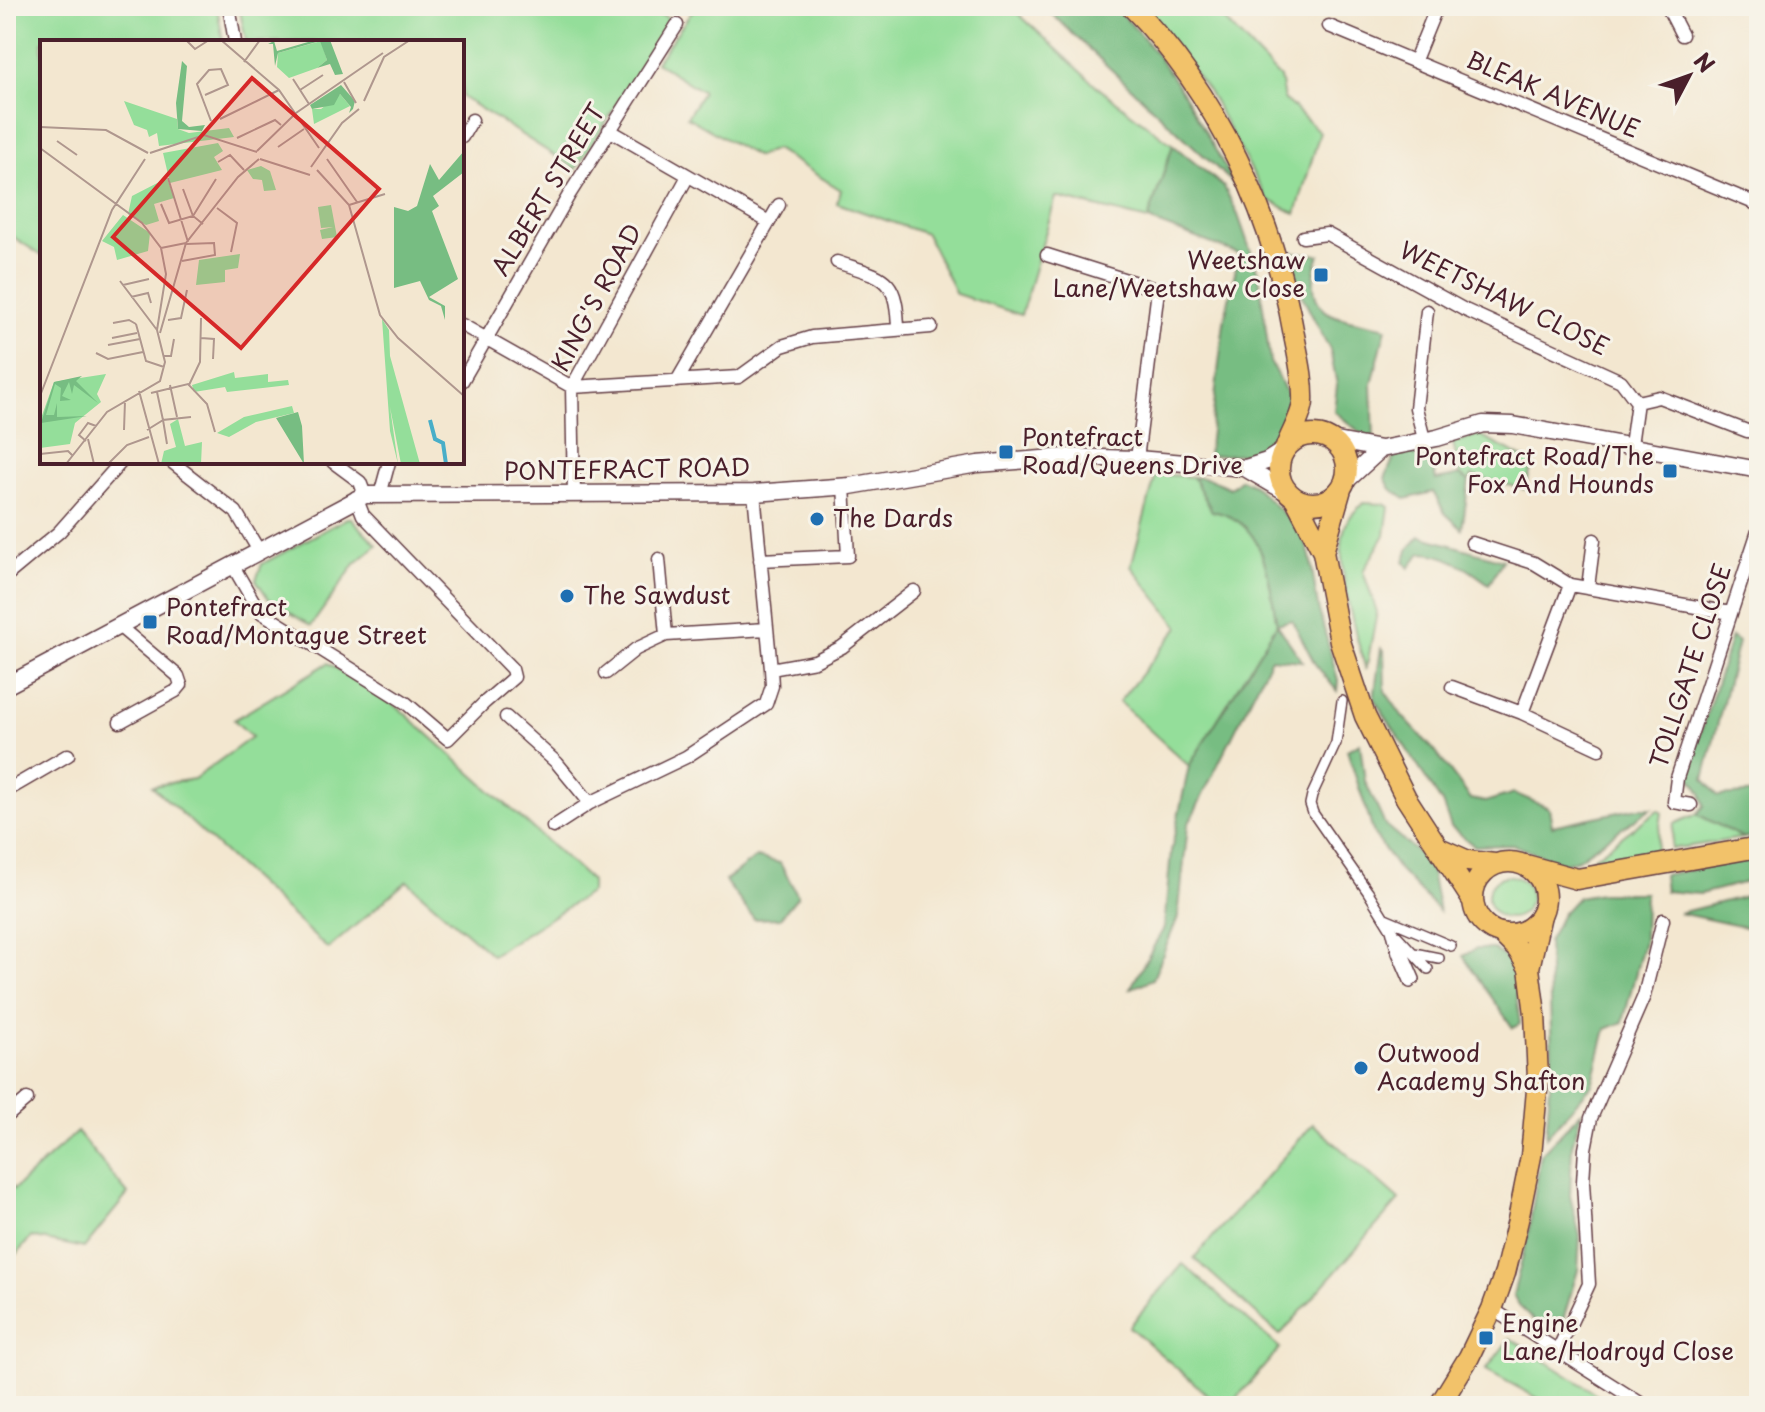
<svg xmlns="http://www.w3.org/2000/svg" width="1765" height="1412" font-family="'Playpen Sans',sans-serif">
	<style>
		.green { fill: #94de9a; stroke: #6f7e62; stroke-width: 2 }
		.forest { fill: #77bd82; stroke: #606e56; stroke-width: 2 }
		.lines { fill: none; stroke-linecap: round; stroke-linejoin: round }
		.pedestrian-casing { stroke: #633d44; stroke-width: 12 }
		.minor-casing { stroke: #633d44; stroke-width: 15 }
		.tertiary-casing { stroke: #633d44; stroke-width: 19 }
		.primary-casing { stroke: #633d44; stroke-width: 23 }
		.trunk-casing { stroke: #633d44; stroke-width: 23 }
		.pedestrian { stroke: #fff; stroke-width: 9 }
		.minor { stroke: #fff; stroke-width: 12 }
		.tertiary { stroke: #fff; stroke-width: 16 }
		.primary { stroke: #f2c26a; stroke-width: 20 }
		.trunk { stroke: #f2c26a; stroke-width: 20 }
		.poi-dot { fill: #1f6fb2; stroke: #f7f3e8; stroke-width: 3 }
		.labels { text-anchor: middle; stroke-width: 6; stroke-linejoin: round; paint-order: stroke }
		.street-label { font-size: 24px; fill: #4a1f2b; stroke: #f7f3e8 }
		.poi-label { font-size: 24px; fill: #4a1f2b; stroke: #f7f3e8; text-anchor: start }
		.inset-river { fill: none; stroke: #48aec8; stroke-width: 4 }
		.inset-road { fill: none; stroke: #af978e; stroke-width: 2 }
		.view { fill: #d62828; fill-opacity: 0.15; stroke: #d62828; stroke-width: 4 }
		.inset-edge { fill: none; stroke: #4a1f2b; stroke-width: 4 }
	</style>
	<rect width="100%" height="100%" fill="#f7f3e8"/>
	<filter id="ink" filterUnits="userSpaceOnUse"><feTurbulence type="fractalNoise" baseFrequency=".0125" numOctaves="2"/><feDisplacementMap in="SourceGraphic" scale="16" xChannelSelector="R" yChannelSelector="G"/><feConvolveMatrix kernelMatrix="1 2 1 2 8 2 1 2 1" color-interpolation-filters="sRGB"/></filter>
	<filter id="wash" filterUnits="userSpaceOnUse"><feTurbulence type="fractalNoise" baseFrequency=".006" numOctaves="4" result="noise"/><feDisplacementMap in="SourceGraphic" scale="32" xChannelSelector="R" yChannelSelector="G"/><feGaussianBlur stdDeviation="1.8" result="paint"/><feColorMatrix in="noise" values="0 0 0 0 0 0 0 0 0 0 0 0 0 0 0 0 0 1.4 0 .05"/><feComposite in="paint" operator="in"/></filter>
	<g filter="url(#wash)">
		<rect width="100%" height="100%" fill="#f3e7d0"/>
		<path class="green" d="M6,6H217L223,42H42V256L6,232Z
			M239,6H641L671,19L576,169L462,97V42H246Z
			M696,6H1010L1100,89L1173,145L1148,220L1056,197L1021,315L956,294L926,234L837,203L841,190L775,149L757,157L687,117L703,92L656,62Z
			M1144,6H1211L1280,78L1284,99L1320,132L1296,214L1267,199L1209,92Z
			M1478,435L1533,463L1525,489L1472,476L1469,481L1460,475L1453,443Z
			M1156,474L1193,477L1212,510C1267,520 1268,579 1277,624L1189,766L1119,702L1179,627L1131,566Z
			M1363,503L1384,504L1389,507L1385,535L1363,571L1377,612L1366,670C1356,635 1331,555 1347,522C1350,515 1358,509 1363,503Z
			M347,518H351L377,545L355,564L311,626L269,599L256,580L262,564Z
			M328,663L400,709L591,881V892L492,955L407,881L328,949L152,786L194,779L252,737L234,720Z
			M1658,810L1662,813L1656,853L1581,867Z
			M1697,814L1743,838L1671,849L1674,824Z
			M1488 897a21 21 0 1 1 42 0a21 21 0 1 1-42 0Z
			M1313,1124L1399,1200L1280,1335L1194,1258Z
			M77,1132L128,1194L84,1248L31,1237L7,1266L6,1181L14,1189Z
			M1183,1264L1280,1348L1230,1406H1221L1129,1327Z
			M1510,1338L1615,1406H1552L1486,1370Z"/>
		<path class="forest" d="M1043,6H1113C1166,55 1200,121 1234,184Z
			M1173,145L1224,187L1238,215L1259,275L1270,362L1290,399L1278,432L1255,453L1208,456L1224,322L1239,254L1148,220Z
			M1290,252L1320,255C1312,273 1309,302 1329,313C1343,321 1371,324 1386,328L1372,384L1374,439L1367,438L1334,411L1337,385L1330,350L1301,294Z
			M1429,448L1436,480L1460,475L1469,481L1462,529L1445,513L1433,492L1406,499L1391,489L1385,478L1395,455Z
			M1193,477L1210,479L1230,488L1241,479L1254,485L1302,532L1310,556L1318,607L1338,680L1337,691L1315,664L1292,620L1277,624L1302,661L1271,658L1188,825L1178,917L1153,979L1130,989L1164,928L1171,851L1189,766L1277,624C1268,579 1267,520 1212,511Z
			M1420,536L1503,560L1489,584C1468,569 1448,553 1421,553L1409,568L1404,561L1409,548Z
			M1731,637L1738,642L1704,779L1718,796L1759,793V835L1743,838L1697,814L1704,806L1701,793L1688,773Z
			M1381,648L1384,650L1385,691L1403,717L1434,750L1471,799L1485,802L1514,793L1549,808L1552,826L1638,808H1651L1578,859L1564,864L1514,845L1474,846L1451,827L1442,803L1374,699Z
			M1360,743L1365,781L1385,825L1429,862L1439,911L1399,870L1374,834L1347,750Z
			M756,857L780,863L798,896L780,918L754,919L725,881Z
			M1759,857V879L1700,894L1665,891L1663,875Z
			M1601,893H1645L1644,941L1623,1022L1606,1029L1592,1085L1546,1137L1552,1060L1548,942L1562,914L1578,897Z
			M1754,894H1759L1758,930L1679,913Z
			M1475,949H1494L1512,963L1520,1024L1513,1028L1463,956Z
			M1582,1111L1572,1145L1570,1196L1580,1236L1578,1270L1563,1320L1554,1328C1533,1324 1523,1313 1513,1295L1528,1235L1541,1154Z"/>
	</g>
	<g filter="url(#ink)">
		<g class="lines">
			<g class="pedestrian-casing">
				<path id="pedestrian" d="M1342,701L1336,743L1312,795L1310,804L1313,813L1368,892L1391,929L1428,969
					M1385,918L1451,946
					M1391,929L1397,953L1410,983
					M1399,942L1415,979
					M1414,953L1439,958"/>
			</g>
			<g class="minor-casing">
				<path id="minor" d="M229,6L235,42
					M1667,6L1682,35
					M1329,26L1759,205
					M1415,60L1437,6
					M609,130L769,222
					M462,137L472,120
					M1303,237L1327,234L1463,309L1621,381L1637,402L1631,445
					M1047,255L1158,290L1137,459
					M837,262C884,278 897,275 898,330
					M462,325L572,387L739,377L782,346L812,337L931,327
					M462,381L569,195L677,25
					M677,381L779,205
					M1637,402L1659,397L1747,431L1759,432
					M1424,439L1416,408L1427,311
					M172,462L236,512L259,551
					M333,462L360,482L365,495
					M380,495L389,462
					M574,495L572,387L688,176
					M1472,543L1534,563L1570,585L1731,613
					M659,559L666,635
					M760,560L848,556L844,486
					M233,566L259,611L406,703L448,739L484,703L514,677L512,669L363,515L356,497
					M6,576L59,532L121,462
					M1588,587L1594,540
					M120,627L178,676L181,685L176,691L120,722
					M771,669L815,661L842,647L914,591
					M606,673L636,649L666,635L767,629
					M1452,687L1522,713L1599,749
					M1522,713L1570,585
					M506,717L557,763L590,803
					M6,791L68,755
					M1691,805L1674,802L1677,778L1759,528
					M553,827L590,803L686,757L766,704L772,686L771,669L754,493
					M6,1117L27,1099
					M1492,1309L1645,1406
					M1558,1350L1589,1284L1583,1182L1585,1149L1591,1118L1644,996L1663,920"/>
			</g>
			<g class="tertiary-casing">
				<path id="tertiary" d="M1331,440L1381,449L1437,438L1483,424L1513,425L1759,470
					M1245,468L1288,493
					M1345,482L1381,449
					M6,686L365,495L754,493L850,486L978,464L1066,457L1137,459L1245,468L1267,461L1284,450"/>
			</g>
			<g class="primary-casing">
				<path id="primary" d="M1501,933L1518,950L1529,968
					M1439,1406L1469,1357L1492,1309L1505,1273L1518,1220L1531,1156L1538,1079L1535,1014L1529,968L1541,915"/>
			</g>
			<g class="trunk-casing">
				<path id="trunk" d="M1131,6C1217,93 1273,215 1294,335C1298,356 1304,380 1303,402C1302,416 1291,433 1286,447
					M1279 469a34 34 0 1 1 68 0a34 34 0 1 1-68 0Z
					M1295,498L1323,552L1340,641L1365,716L1406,798L1473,901
					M1323,552L1341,489
					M1441,849L1468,861L1495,864
					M1473 898a36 36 0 1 1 72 0a36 36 0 1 1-72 0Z
					M1526,865L1577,879L1759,847"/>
			</g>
			<use href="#pedestrian" class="pedestrian"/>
			<use href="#minor" class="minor"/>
			<use href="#tertiary" class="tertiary"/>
			<use href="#primary" class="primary"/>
			<use href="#trunk" class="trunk"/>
		</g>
	</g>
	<g class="poi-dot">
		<rect x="1313" y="267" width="16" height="16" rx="4"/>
		<rect x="998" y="444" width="16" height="16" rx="4"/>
		<rect x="1662" y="463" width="16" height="16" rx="4"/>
		<circle cx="817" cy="519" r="8"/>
		<circle cx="567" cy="596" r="8"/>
		<rect x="142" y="614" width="16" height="16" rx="4"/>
		<circle cx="1361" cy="1068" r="8"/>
		<rect x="1478" y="1330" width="16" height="16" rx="4"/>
	</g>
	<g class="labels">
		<g class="street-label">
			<text transform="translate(1553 95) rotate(23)" y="8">BLEAK AVENUE</text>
			<text transform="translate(549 190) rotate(-59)" y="8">ALBERT STREET</text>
			<text transform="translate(597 298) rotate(-62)" y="8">KING'S ROAD</text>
			<text transform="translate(1504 299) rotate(26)" y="8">WEETSHAW CLOSE</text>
			<text transform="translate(627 470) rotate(-1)" y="8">PONTEFRACT ROAD</text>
			<text transform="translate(1691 666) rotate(-72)" y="8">TOLLGATE CLOSE</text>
		</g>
		<g class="poi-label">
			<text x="1305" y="269" text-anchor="end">Weetshaw<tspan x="1305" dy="28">Lane/Weetshaw Close</tspan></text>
			<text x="1022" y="446">Pontefract<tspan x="1022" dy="28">Road/Queens Drive</tspan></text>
			<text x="1654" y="465" text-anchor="end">Pontefract Road/The<tspan x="1654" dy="28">Fox And Hounds</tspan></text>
			<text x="833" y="527">The Dards</text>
			<text x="583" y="604">The Sawdust</text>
			<text x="166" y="616">Pontefract<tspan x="166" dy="28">Road/Montague Street</tspan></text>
			<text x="1377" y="1062">Outwood<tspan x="1377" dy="28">Academy Shafton</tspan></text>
			<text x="1502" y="1332">Engine<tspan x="1502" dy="28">Lane/Hodroyd Close</tspan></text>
		</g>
	</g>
	<g transform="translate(40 40)">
		<rect width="424" height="424" fill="#f3e7d0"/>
		<path d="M281,1L287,20L277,28L249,38L237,27L238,13ZM300,54L310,66L274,84L272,69H281ZM84,61L137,79L138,89L149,93L189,88L194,97L119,106L117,93L109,97L107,90L94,85ZM178,103L183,111L174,117L182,130L130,143L123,113ZM221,126L230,131L236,150L224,151L222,140L213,139L207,130ZM127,138L134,158L114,164L119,181L106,185L88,174L92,156ZM291,165L297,197L282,199L280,190L293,187L281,188L278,167ZM83,175L110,193L108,211L77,220L74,207L62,201ZM200,214L198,228L185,230V242L156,245L159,220ZM342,279L349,290L350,316L380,424H361L350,367L358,424L350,391ZM194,332L195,338L228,334V342L248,340L249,345L187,352L185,347L154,352L152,345ZM66,334L57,354L61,362L35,383L30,404L0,408V381L14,342ZM252,366L254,373L216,382L189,397L177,393L204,377ZM138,379L145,406L162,402L161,424H121L124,411L136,407L130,384Z" fill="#94de9a"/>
		<path d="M275,0H290L303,34L295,35L290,24L277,28L287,20L280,1L238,13L235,26L233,4H228L234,1L237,11ZM142,21L147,26L142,81L149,87L165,85L162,91L138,89L136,63ZM301,45L315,61L313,69L309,73L311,67L300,54L294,65L272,69L270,65ZM424,111V132L393,156L399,166L392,171L418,239L389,257L405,266V280L401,266L389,260L380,241L354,248V167L368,171L377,166L390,124L399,140ZM42,336L36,341L58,363L34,345L32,354L29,342L22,356L31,360L20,361L21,348L15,344L6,375H14L17,363V377L47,376L1,383L14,342ZM258,372L262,386L264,424L236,378Z" fill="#77bd82"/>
		<path class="inset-river" d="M390,380L395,399L403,403L406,424"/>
		<path class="inset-road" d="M146,0L155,9L169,0M181,0L239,50L279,108M204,22L220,0M253,39L269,64M304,42L316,63M260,50L283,35M165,55L188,45L181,29L169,30L157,44L171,81M324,61L344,17L370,0M180,79L239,50M0,87L66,90L108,113M197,98L235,80L241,85M17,101L37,115M238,107L264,89M0,108L102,183L121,208L126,234L117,290L125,322L120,341L67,372L26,424M217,111L256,73L343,13M110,113L164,95L217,112M220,119L270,135M287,119L317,162M178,122L190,115L204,130M271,127L302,83L319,69M277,130L309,165L340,275L358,298L424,356M128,138L148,202M143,149L153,176L163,184M121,164L129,183L153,176L176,139M309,165L345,154M177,168L197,183L191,212M121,208L146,203M142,221L175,215L174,203L146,204M80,241L117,290M83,245L109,239M91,257L108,253L111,263M128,280L141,278L147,250M73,283L89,280L96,284M96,284L106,321L124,327M120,293L146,203L198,137L219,119M72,298L97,293M161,298L174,299L173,319M68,305L100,299M56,313L68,319L103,312M124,316H131L134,299M130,345L137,377M149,345L160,322L161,278M99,351L119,424M111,353L148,344L167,364L175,392M0,356L72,170L105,119M84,390L85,361M107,390L123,380L117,352M48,399L54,424M46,401L39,395L48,383L56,386M127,404L123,380L151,377M0,414L28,411L33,416M68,424L87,405L109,397"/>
		<path class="view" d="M212,38L339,149L201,308L73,197Z"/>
		<rect width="424" height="424" class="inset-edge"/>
	</g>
	<rect width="1765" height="1412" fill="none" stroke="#f7f3e8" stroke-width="32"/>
	<g transform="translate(1689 76) rotate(49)" stroke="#f7f3e8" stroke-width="6" paint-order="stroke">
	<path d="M0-6L14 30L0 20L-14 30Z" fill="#4a1f2b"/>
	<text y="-12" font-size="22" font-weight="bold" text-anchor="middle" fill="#4a1f2b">N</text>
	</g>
</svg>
